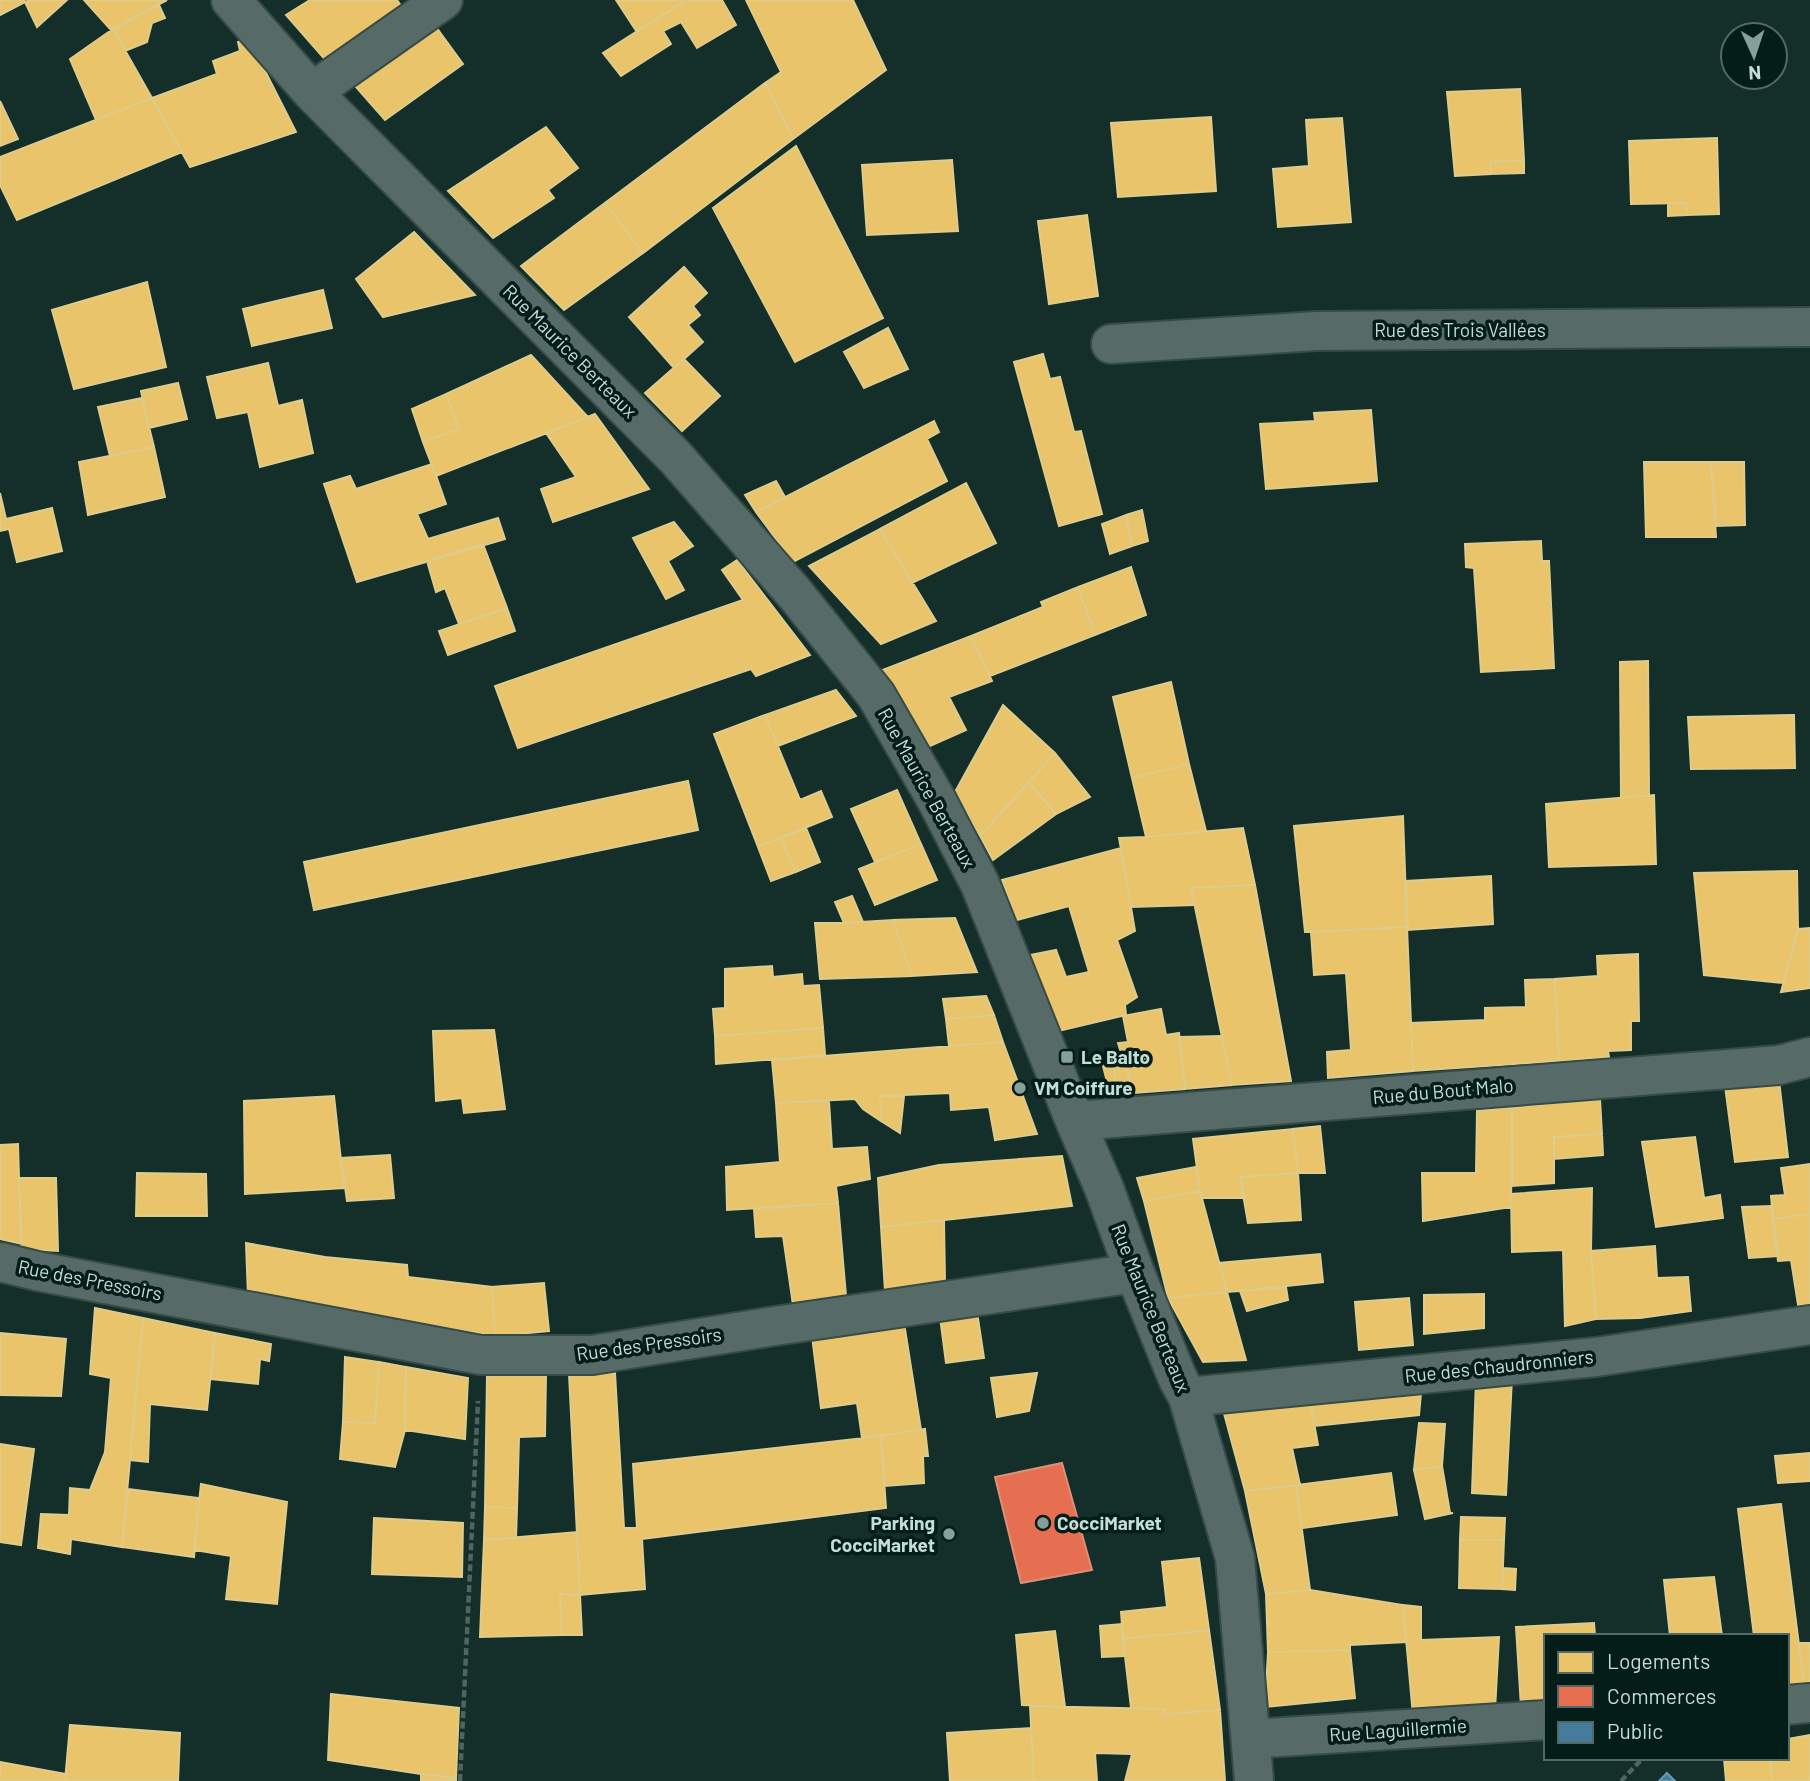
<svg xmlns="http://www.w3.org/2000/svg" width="1810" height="1781" font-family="Barlow,sans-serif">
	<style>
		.homes { fill: #e9c46a; stroke: #ddcc8b; stroke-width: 2 }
		.shops { fill: #e76f51; stroke: #dc907a; stroke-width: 2 }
		.public { fill: #457b9d; stroke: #6a99af; stroke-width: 2 }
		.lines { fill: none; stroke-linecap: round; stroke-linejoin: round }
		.minor-casing { stroke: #364a46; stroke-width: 42 }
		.path { stroke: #506460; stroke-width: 4.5; stroke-dasharray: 7 3.5; stroke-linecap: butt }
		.minor { stroke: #566b67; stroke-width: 38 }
		.poi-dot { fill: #85a09b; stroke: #051d19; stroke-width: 2.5 }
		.labels { text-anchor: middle; stroke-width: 7; stroke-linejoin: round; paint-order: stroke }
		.street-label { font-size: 19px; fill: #c2ded8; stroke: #051d19 }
		.poi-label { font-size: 19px; font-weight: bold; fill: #c2ded8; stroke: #051d19; text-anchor: start }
	</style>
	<rect width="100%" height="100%" fill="#142e2a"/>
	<path class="homes" d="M0,0H24L25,2L0,15Z
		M30,0H67L37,27L25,2Z
		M84,0H167L111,30Z
		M310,0H397L404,10L328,63L286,15Z
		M616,0H686L637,32Z
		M686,0H722L736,25L697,48L681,22L663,31L671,44L621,76L603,53Z
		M746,0H853L886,70L793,139L765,83L781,72Z
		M159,5L165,18L152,23L147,42L125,51L113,29Z
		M431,20L463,64L385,120L348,78Z
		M113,29L152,98L96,120L70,59Z
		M249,39L296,132L190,167L152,98L217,74L213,61L240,51L238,42Z
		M765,83L793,139L643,253L605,203Z
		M1520,89L1524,160L1490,162L1491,174L1455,176L1447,92Z
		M152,98L182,152L17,220L0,185V157Z
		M0,101L18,139L0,146Z
		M1211,117L1216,191L1118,197L1111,123Z
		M1342,118L1351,222L1278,227L1273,169L1309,166L1306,120Z
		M546,127L578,168L548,190L554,198L493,238L448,191Z
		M1717,138L1719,214L1687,215L1686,203L1631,204L1629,141Z
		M796,146L883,318L795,362L713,208Z
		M952,160L958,231L867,235L862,165Z
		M1524,160V173L1491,174L1490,162Z
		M605,203L643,253L564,310L521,266Z
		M1668,203H1686L1687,215L1668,216Z
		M1087,215L1098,296L1049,304L1038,221Z
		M414,232L475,295L383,317L356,279Z
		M684,267L707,293L693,306L700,315L688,325L703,342L674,368L629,317Z
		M147,282L166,367L74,389L52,310Z
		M323,290L332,328L252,346L243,309Z
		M888,328L908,369L864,388L844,352Z
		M1043,354L1050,379L1060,377L1074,432L1081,431L1102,514L1059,526L1014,362Z
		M531,355L588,417L436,476L423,442L459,429L446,394Z
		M684,359L720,396L682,431L645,393Z
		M268,363L278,406L302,400L313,453L260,467L248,412L217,418L207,377Z
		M178,383L187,419L149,428L141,391Z
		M446,394L459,429L423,442L412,409Z
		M142,398L154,447L110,456L98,407Z
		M1371,410L1377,481L1266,489L1260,424L1315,421L1314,413Z
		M595,414L649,489L553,522L541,489L576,477L546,433Z
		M934,421L939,432L927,439L947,481L793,562L756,512Z
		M154,447L165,497L88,515L79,462Z
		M1644,462H1711L1716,537H1646Z
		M1711,462H1744L1745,525L1716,526Z
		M432,464L446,504L417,514L428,539L498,518L505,539L357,582L324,484L350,476L356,489Z
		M776,481L785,497L756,512L745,495Z
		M966,483L996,543L912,583L880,529Z
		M0,493L6,519L52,508L62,551L17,562L9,529L0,531Z
		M1142,510L1148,541L1132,546L1126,515Z
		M1126,515L1132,546L1110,554L1102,524Z
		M674,522L693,546L668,561L684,590L666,599L633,538Z
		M880,529L936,621L881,644L809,566Z
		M1541,541L1542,561H1549L1554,668L1481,672L1474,568L1466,567L1465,544Z
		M483,544L507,608L459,624L445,588L436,592L427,561Z
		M737,560L810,655L756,676L751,669L518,748L495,686L743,600L722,570Z
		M1131,567L1146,615L1095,635L1078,587Z
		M1078,587L1095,635L990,676L971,636L1043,607L1041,602Z
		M507,608L515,631L448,655L439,631Z
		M971,636L992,681L949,697L966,730L930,746L880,671Z
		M1648,661L1649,795L1621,798L1620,662Z
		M1171,682L1189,764L1132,778L1113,697Z
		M836,690L856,716L778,746L765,715Z
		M1003,705L1055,753L980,836L955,792Z
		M765,715L800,800L821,791L832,817L758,847L714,734Z
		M1794,715L1795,768L1691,769L1688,717Z
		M1055,753L1090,797L1056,814L1029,782Z
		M1189,764L1206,831L1146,837L1132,778Z
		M688,781L698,830L314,910L304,862Z
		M1029,782L1056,814L993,860L980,836Z
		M897,790L921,844L875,862L851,809Z
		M1654,795L1656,864L1549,867L1546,804Z
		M1403,816L1407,927L1305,932L1294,826Z
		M806,828L820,862L796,872L781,838Z
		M1243,828L1255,885L1191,888L1195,905L1131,907L1119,838L1146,837Z
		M781,838L796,872L771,881L758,847Z
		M921,844L937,880L875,905L859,869Z
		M1121,848L1135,931L1117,940L1137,997L1125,1005L1126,1015L1058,1031L1030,955L1056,950L1066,977L1089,972L1069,906L1017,920L1002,880Z
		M1797,871L1798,929L1783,983L1704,975L1694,873Z
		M1491,876L1493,924L1408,930L1406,881Z
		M1255,885L1291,1081L1232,1085L1191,888Z
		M852,896L863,922L844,923L835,902Z
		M955,918L977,972L912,976L893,920Z
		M893,920L912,976L820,979L815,923H844Z
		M1407,927L1413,1071L1328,1078L1327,1052L1351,1050L1346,973L1314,975L1311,932Z
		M1810,928V988L1781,992L1798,929Z
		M1638,954L1639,1021H1631V1050L1608,1051L1609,1057L1559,1061L1555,979L1598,976L1597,956Z
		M772,966L773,977L802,974L803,986L819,985L823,1028L715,1036L713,1009L725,1008V969Z
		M1555,979L1559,1061L1413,1071L1411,1023L1485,1020V1008L1526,1007L1525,980Z
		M986,996L994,1015L946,1019L943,999Z
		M1161,1009L1166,1035L1179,1033L1185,1089L1134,1093L1118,1043L1128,1042L1123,1016Z
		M994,1015L1003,1042L949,1046L946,1019Z
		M823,1028L825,1055L716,1064L715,1036Z
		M494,1030L505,1109L464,1113L462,1098L436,1101L433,1031Z
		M1222,1036L1232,1085L1185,1089L1180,1037Z
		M1003,1042L1037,1134L995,1140L989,1107L951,1110L950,1093L880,1096L881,1121L863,1109L855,1099L776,1103L772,1060Z
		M1121,1052L1131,1083L1117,1087L1112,1055Z
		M1112,1055L1117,1087L1109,1090L1101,1058Z
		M1779,1080L1788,1157L1735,1162L1725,1086Z
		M334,1096L344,1188L245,1194L244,1101Z
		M880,1096H904L900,1133L881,1121Z
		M1600,1099L1602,1134L1554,1137V1183L1512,1186V1107Z
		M829,1101L832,1149L867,1147L870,1179L836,1186L838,1203L727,1210L726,1167L780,1162L776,1103Z
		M1512,1107L1511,1207L1423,1221L1422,1173H1476L1477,1111Z
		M1320,1126L1325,1173H1298L1293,1129Z
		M1293,1129L1298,1173L1240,1177L1245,1198H1201L1193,1139Z
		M1602,1134L1603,1155L1554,1159V1137Z
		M1695,1137L1704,1198L1720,1195L1723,1218L1656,1227L1642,1142Z
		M18,1144L19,1178L22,1244L0,1239V1145Z
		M390,1155L394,1198L347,1201L341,1158Z
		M1062,1156L1072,1206L881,1227L878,1178L939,1165Z
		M1810,1164V1214L1773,1219L1771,1196L1785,1195L1781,1168Z
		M1196,1167L1200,1191L1144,1201L1137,1178Z
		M137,1173L206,1174L207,1216H136Z
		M1298,1173L1301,1220L1248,1223L1240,1177Z
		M19,1178H56L58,1251L21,1249Z
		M1592,1188L1591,1251L1596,1319L1565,1326L1563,1250L1512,1252L1511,1194Z
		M1200,1191L1227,1292L1168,1298L1144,1201Z
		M838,1203L846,1296L793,1305L783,1236L756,1237L754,1209Z
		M1772,1206L1778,1256L1749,1258L1742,1207Z
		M1810,1214V1310L1799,1311L1791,1260L1778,1261L1773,1219Z
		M944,1220L945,1282L885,1291L881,1227Z
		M246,1243L325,1257L407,1265L408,1277L492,1287L495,1336L404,1320L346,1316L248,1297Z
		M1655,1246L1657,1278L1688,1277L1691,1311L1640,1318L1596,1319L1591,1251Z
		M1320,1254L1323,1282L1240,1291L1227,1292L1219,1263Z
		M544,1283L549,1331L495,1336L492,1287Z
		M1286,1287L1288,1300L1247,1311L1240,1291Z
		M1227,1292L1246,1360L1203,1362L1168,1298Z
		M1484,1294V1328L1424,1334V1295Z
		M1409,1298L1413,1345L1359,1350L1355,1302Z
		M95,1308L143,1318L122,1547L71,1539L70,1554L38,1548L41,1514L69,1515L70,1488L90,1490L105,1452L111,1378L90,1374Z
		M977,1312L984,1358L946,1363L940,1317Z
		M143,1318L215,1333L207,1410L150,1404L148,1462L130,1460Z
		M904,1323L921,1430L862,1438L857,1403L821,1408L812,1336Z
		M0,1333L66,1339L61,1396L0,1395Z
		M215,1333L271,1344L269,1361L260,1359L258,1384L211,1379Z
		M345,1357L379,1362L375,1423L343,1422Z
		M379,1362L406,1367L405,1430L395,1467L340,1459L343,1422L375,1423Z
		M406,1367L468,1378L465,1439L405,1430Z
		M615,1373L624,1528H637L633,1464L881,1436L886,1508L642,1539L645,1589L580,1595L569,1374Z
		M1037,1373L1029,1411L997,1417L991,1378Z
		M546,1374L545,1436L519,1437L517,1508L485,1507L487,1376Z
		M1512,1378L1506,1495L1472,1493L1476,1379Z
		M1422,1382L1419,1415L1315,1426L1309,1395Z
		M1309,1395L1318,1445L1292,1448L1300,1485L1245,1491L1222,1406Z
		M1419,1423L1445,1424L1442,1466L1414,1470Z
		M925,1429L928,1456H923L924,1483L885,1486L881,1436Z
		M0,1444L34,1449L21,1545L0,1542Z
		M1810,1453V1481L1778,1483L1775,1456Z
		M1442,1466L1450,1513H1453L1425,1519L1414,1470Z
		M1391,1473L1397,1515L1302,1528L1296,1485Z
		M201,1484L287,1502L277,1604L226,1599L231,1556L194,1550Z
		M1296,1485L1310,1590L1266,1594L1245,1491Z
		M128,1489L199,1498L194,1557L122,1547Z
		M1781,1504L1805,1692H1787V1636H1754L1738,1509Z
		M485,1507L517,1508L516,1538L484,1540Z
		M1461,1517L1505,1518L1504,1540H1460Z
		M374,1518L463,1523L462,1577L372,1574Z
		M577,1532L580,1595L560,1594L561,1635L480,1637L484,1540Z
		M1460,1540H1504L1502,1589L1459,1588Z
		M1199,1558L1209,1630L1123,1639L1121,1612L1167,1607L1162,1562Z
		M1503,1568L1516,1569L1515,1590L1502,1589Z
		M1714,1577L1722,1636H1670L1664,1580Z
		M1310,1590L1403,1605L1406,1642L1350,1645V1650L1268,1652L1266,1594Z
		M560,1594L580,1595L582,1635H561Z
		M1403,1605L1421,1607V1640L1499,1637L1495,1710L1413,1716Z
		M1594,1623L1595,1636H1546V1706L1521,1707L1516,1627Z
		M1122,1624L1125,1656L1102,1657L1100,1626Z
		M1209,1630L1220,1710L1164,1714V1709L1131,1708L1123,1639Z
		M1055,1631L1065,1707L1022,1705L1016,1635Z
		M1798,1643H1810V1691L1805,1692Z
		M1350,1650L1355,1698L1265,1707L1268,1652Z
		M331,1694L459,1708L456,1778L421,1774L328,1760Z
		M1030,1706L1164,1709V1714L1220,1710L1225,1781H1125L1132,1754L1095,1753L1097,1781H1034Z
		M70,1725L180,1733L178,1781H65Z
		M1031,1728L1034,1781H950L947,1733Z
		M1810,1735V1781H1772L1770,1758H1787V1739Z
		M1724,1758H1770L1772,1781H1726Z
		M0,1762L66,1774L65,1781H0Z
		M421,1774L456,1778V1781H421Z"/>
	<path class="shops" d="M1062,1463L1092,1570L1021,1583L995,1477Z"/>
	<path class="public" d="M1667,1773L1675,1781H1659Z"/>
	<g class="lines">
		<g class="minor-casing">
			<path id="minor" d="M231,0L312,92L676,458L796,595L876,695L936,799L980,884L1075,1121L1104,1188L1135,1273L1178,1379L1188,1397L1235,1558L1254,1781
				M312,92L443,0
				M1111,344L1317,331L1810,327
				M1075,1121L1779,1065L1810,1057
				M0,1262L37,1271L480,1355H592L775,1326L1135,1273
				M1188,1397L1596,1357L1810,1325
				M1787,1705L1810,1703
				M1251,1739L1546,1720"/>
		</g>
		<path class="path" d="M460,1781L478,1401
			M1621,1781L1643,1758"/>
		<use href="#minor" class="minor"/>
	</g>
	<g class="poi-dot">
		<rect x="1060" y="1050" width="14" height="14" rx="3.5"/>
		<circle cx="1020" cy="1088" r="7"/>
		<circle cx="1043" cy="1523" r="7"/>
		<circle cx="949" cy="1534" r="7"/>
	</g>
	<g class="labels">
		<g class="street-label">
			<text x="1460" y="337">Rue des Trois Vallées</text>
			<text transform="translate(570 351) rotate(45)" y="7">Rue Maurice Berteaux</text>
			<text transform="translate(927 788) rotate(61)" y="7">Rue Maurice Berteaux</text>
			<text transform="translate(1443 1091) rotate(-5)" y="7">Rue du Bout Malo</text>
			<text transform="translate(90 1280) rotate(11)" y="7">Rue des Pressoirs</text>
			<text transform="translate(1151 1308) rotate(68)" y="7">Rue Maurice Berteaux</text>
			<text transform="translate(649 1344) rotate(-8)" y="7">Rue des Pressoirs</text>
			<text transform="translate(1499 1366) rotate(-6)" y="7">Rue des Chaudronniers</text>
			<text transform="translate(1398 1730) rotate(-4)" y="7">Rue Laguillermie</text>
		</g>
		<g class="poi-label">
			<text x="1081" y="1064">Le Balto</text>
			<text x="1034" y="1095">VM Coiffure</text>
			<text x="935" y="1530" text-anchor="end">Parking<tspan x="935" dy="22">CocciMarket</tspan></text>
			<text x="1057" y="1530">CocciMarket</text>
		</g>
	</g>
	<rect x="1544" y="1634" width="245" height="126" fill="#051d19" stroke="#516a65" stroke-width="2"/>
	<rect x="1558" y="1652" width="35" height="21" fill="#e9c46a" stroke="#516a65" stroke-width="2"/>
	<text x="1607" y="1669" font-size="21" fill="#c2ded8">Logements</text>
	<rect x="1558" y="1686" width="35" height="21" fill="#e76f51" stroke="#516a65" stroke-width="2"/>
	<text x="1607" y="1704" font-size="21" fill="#c2ded8">Commerces</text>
	<rect x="1558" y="1722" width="35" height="21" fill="#457b9d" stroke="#516a65" stroke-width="2"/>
	<text x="1607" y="1739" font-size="21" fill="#c2ded8">Public</text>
	<g transform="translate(1754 56) rotate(177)"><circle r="33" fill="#051d19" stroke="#516a65" stroke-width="2"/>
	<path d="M0-5L12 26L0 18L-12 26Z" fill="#85a09b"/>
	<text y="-10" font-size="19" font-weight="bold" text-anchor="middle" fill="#c2ded8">N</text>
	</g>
</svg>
